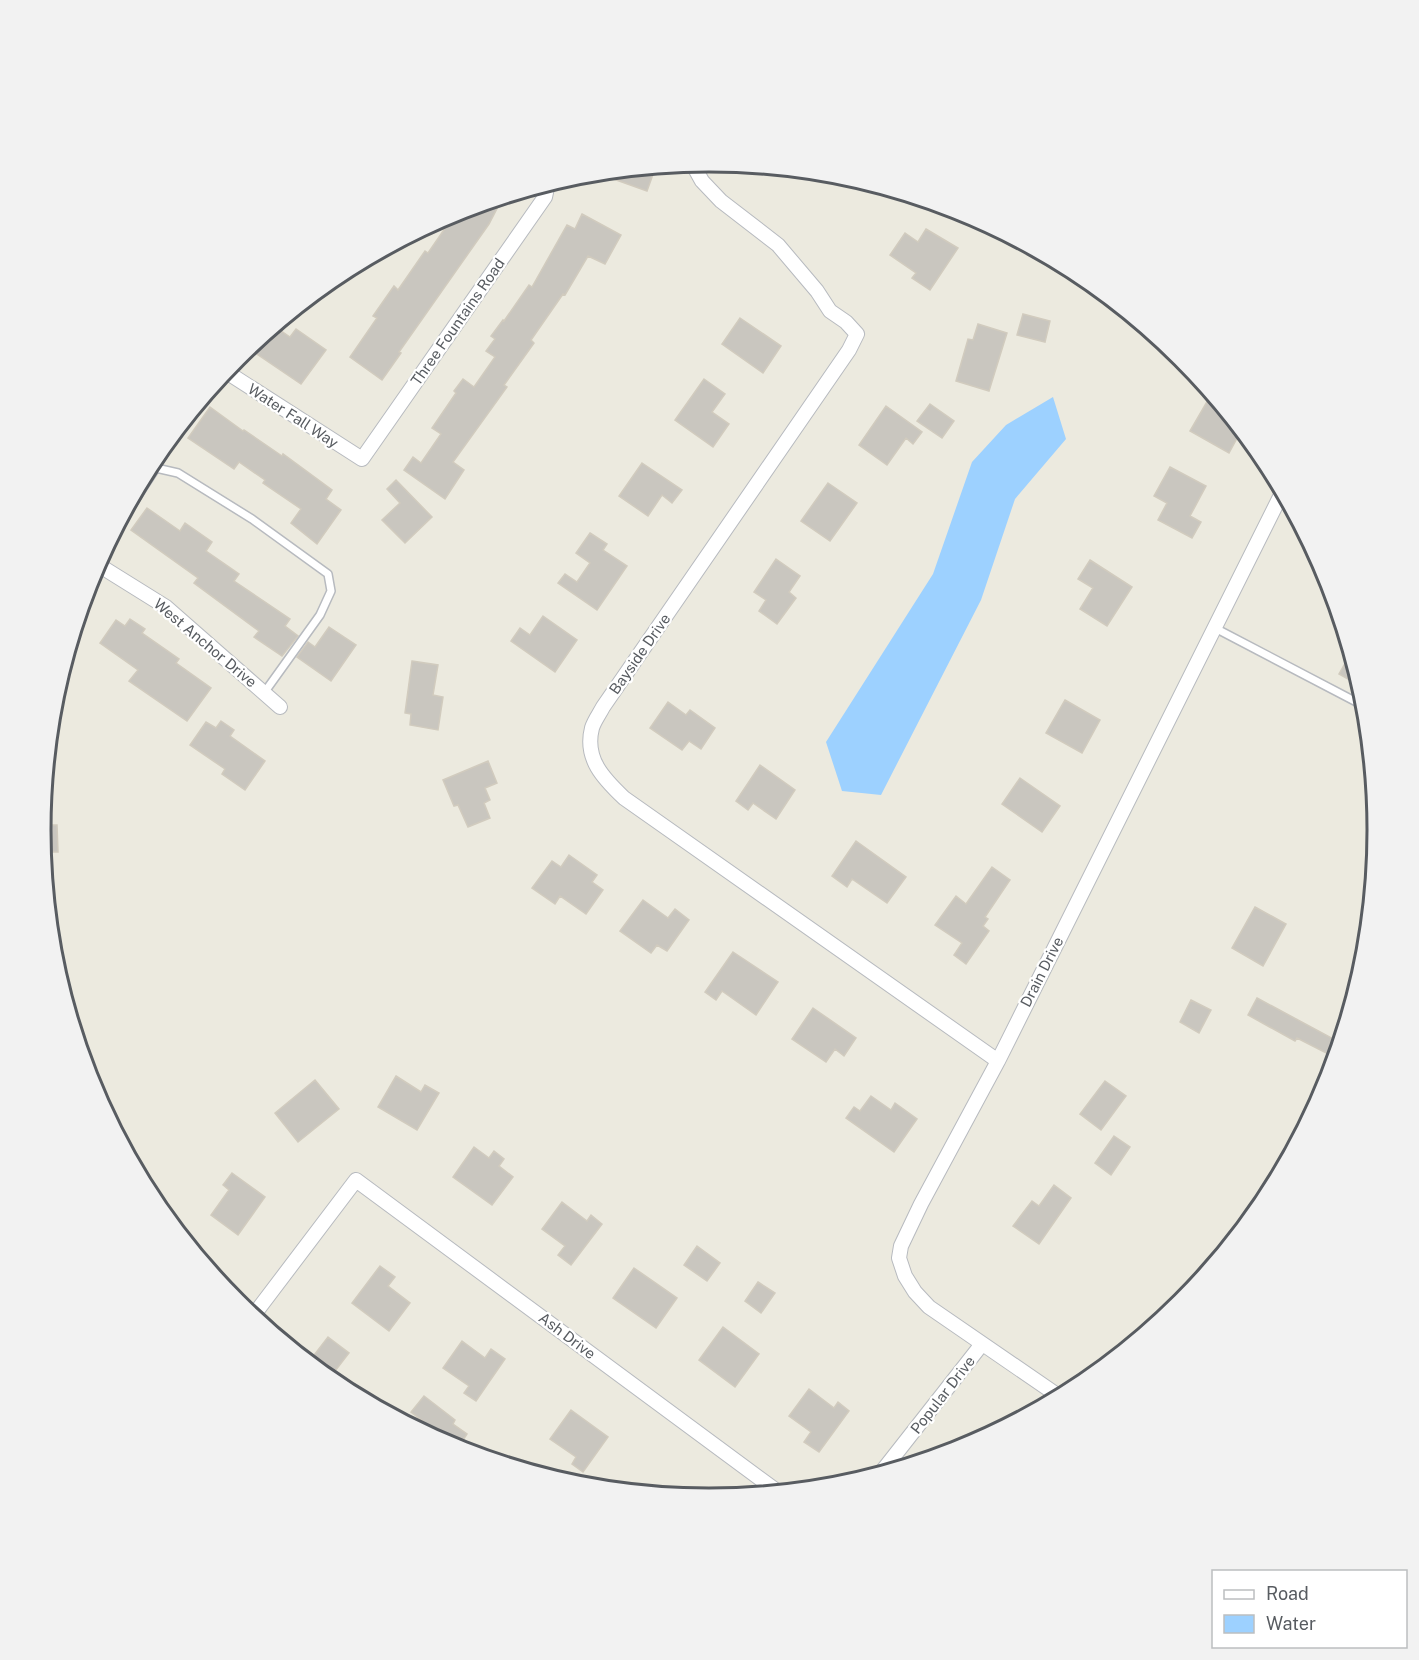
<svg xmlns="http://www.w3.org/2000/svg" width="1419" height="1660" font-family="'Public Sans',sans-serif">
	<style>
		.water { fill: #9dd1ff }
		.building { fill: #c9c6bf; stroke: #d1cbbe; stroke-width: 1.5 }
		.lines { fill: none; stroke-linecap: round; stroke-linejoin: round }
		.service-casing { stroke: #b7babf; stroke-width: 10 }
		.minor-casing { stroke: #b7babf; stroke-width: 16 }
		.service { stroke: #fff; stroke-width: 7 }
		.minor { stroke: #fff; stroke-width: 14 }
		.labels { text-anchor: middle; stroke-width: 4.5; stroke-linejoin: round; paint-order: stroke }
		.street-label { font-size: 15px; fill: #585c61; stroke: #fff }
		.rim { fill: none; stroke: #585c61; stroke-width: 3 }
	</style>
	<rect width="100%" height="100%" fill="#eceadf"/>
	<path class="water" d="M1053,397L1066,439L1015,499L981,600L881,795L842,791L826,742L933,574L972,462L1006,425Z"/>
	<path class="building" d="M656,166L647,191L594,172L624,169Z
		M503,197L489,224L399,352L401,353L382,380L350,357L377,318L373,316L394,286L398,290L425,251L428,253L457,211Z
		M582,214L621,235L605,264L588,256L565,295L563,294L531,340L534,343L504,385L507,387L453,462L464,470L445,499L404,470L413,457L421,463L441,434L432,428L456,393L454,391L463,379L474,387L495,357L486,351L495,339L491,336L503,320L504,321L529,285L532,287L567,225L575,229Z
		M926,229L958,248L930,290L912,278L916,273L890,255L905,233L918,242Z
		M1023,314L1050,321L1045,342L1017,335Z
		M740,318L781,346L763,373L722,344Z
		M978,324L1007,333L989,391L956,381L968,339L973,340Z
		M274,326L290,337L296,329L326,350L301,384L248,348Z
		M704,379L725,394L712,412L729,424L713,447L675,420Z
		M1212,393L1242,429L1229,453L1190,431Z
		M930,404L954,421L942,438L917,421Z
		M886,406L922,432L913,444L906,438L887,465L859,445Z
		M210,407L243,431L244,430L282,456L283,454L332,490L326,499L341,510L317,544L291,523L301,509L263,483L265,480L239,462L234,469L188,438Z
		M642,463L682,490L672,503L662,495L648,516L619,496Z
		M1170,467L1206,486L1190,516L1201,522L1192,538L1158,520L1167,503L1154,496Z
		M396,480L432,517L405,543L382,520L400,503L387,489Z
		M828,483L857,503L830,541L801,521Z
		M147,508L180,531L185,523L212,542L206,551L239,574L234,581L290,619L285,626L298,636L282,656L254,637L259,631L194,583L198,578L131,530Z
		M590,533L607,544L603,550L627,566L597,610L558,583L565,574L577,582L590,563L576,553Z
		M776,559L800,576L789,592L796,598L777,624L759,611L766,600L754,592Z
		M1090,560L1132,587L1107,626L1080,609L1093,588L1078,579Z
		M543,616L577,640L555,672L511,641L520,628L530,635Z
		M130,619L145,629L142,633L179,659L176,663L211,688L187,721L129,681L138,670L100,643L116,620L125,626Z
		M329,627L356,645L331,681L297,657L308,642L315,647Z
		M1351,653L1354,660L1362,687L1339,674Z
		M412,661L438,665L433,695L443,697L438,730L410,725L411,714L405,713Z
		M1065,700L1100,720L1082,753L1046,733Z
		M668,702L686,715L690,710L715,728L701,749L689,741L682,750L650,728Z
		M221,721L234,730L230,736L265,761L245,790L222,774L225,769L190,745L206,722L216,728Z
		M488,761L497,783L485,788L490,800L484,803L490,818L468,827L458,805L454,806L443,780Z
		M760,765L795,790L776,819L753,803L748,810L736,801Z
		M1020,778L1060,806L1042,832L1002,804Z
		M41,825H57L58,852H43Z
		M856,841L906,877L887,903L852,879L847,887L832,876Z
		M569,855L597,875L592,882L603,890L586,914L560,896L555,904L532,888L552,861L561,867Z
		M992,867L1010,880L985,917L988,919L983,926L989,931L966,964L954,955L962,943L935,925L956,896L966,904Z
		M643,900L668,918L675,909L689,920L667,951L657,945L651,953L620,931Z
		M1255,907L1286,924L1263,966L1232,948Z
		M733,952L778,982L756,1015L722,991L716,1000L705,992Z
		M1257,998L1341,1043L1336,1058L1297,1038L1295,1041L1248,1015Z
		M1191,1000L1211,1010L1199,1033L1180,1022Z
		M813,1008L856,1038L844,1056L835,1049L826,1062L792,1039Z
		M396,1076L421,1092L425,1085L439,1093L417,1130L378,1107Z
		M315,1080L339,1109L298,1142L275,1113Z
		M1105,1081L1126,1096L1101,1130L1080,1114Z
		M871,1096L891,1110L895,1103L917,1119L894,1152L846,1118L854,1107L860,1111Z
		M1114,1136L1130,1147L1111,1175L1095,1163Z
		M474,1147L489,1158L494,1151L504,1159L499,1166L513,1177L492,1205L453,1177Z
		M232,1173L265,1197L238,1235L211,1215L229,1190L223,1185Z
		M1054,1185L1071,1198L1039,1244L1013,1226L1032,1201L1039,1206Z
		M562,1202L587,1221L591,1215L602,1224L571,1265L558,1255L565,1246L542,1229Z
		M697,1246L720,1263L707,1281L684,1265Z
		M380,1266L395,1277L388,1286L410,1303L389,1331L352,1303Z
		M634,1268L677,1298L656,1328L613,1298Z
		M758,1282L775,1293L761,1313L745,1301Z
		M723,1327L759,1354L735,1387L699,1360Z
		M328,1337L349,1353L332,1375L311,1359Z
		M462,1341L485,1358L491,1349L505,1359L476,1401L464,1393L469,1386L443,1368Z
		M809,1389L834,1408L838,1402L849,1411L819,1452L804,1442L811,1432L789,1416Z
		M424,1396L455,1420L453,1424L467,1434L458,1448L411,1412Z
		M571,1410L608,1437L583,1472L572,1464L576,1457L550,1439Z"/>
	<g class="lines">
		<g class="service-casing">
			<path id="service" d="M115,531L156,468L178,473L252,519L328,574L331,591L320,615L264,693
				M1215,628L1366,707"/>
		</g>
		<g class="minor-casing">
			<path id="minor" d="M692,163L702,181L721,201L778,245L817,291L830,311L846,322L857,334L849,350L603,707C600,713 594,721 592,728C584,759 604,779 624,798L998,1061
				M225,371L362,459L545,197L548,183
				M97,564L166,607L280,707
				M253,1316L356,1180L778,1492
				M1060,1397L929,1307L915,1292L905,1276L899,1258L901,1246L921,1204L998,1061L1283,491
				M880,1474L982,1344"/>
		</g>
		<use href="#service" class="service"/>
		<use href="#minor" class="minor"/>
	</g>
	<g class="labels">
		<g class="street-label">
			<text transform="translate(458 322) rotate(-55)" y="5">Three Fountains Road</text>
			<text transform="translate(293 416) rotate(33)" y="5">Water Fall Way</text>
			<text transform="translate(205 643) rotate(40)" y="5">West Anchor Drive</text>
			<text transform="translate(640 654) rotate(-55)" y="5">Bayside Drive</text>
			<text transform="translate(1042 972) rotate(-63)" y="5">Drain Drive</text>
			<text transform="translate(567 1336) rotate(37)" y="5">Ash Drive</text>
			<text transform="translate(943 1395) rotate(-52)" y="5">Popular Drive</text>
		</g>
	</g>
	<path d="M0 0H1419V1660H0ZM51 830a658 658 0 1 1 1316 0a658 658 0 1 1-1316 0Z" fill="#f2f2f2" fill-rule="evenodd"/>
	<path class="rim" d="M51 830a658 658 0 1 1 1316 0a658 658 0 1 1-1316 0Z"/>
	<rect x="1212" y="1570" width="195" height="78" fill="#ffffff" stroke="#bcbec0" stroke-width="1.5"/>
	<rect x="1224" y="1590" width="30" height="9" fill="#ffffff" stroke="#bcbec0" stroke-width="1.5"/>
	<text x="1266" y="1600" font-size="18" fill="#585c61">Road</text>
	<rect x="1224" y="1615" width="30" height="18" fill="#9dd1ff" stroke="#bcbec0" stroke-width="1.5"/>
	<text x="1266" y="1630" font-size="18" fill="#585c61">Water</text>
</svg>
